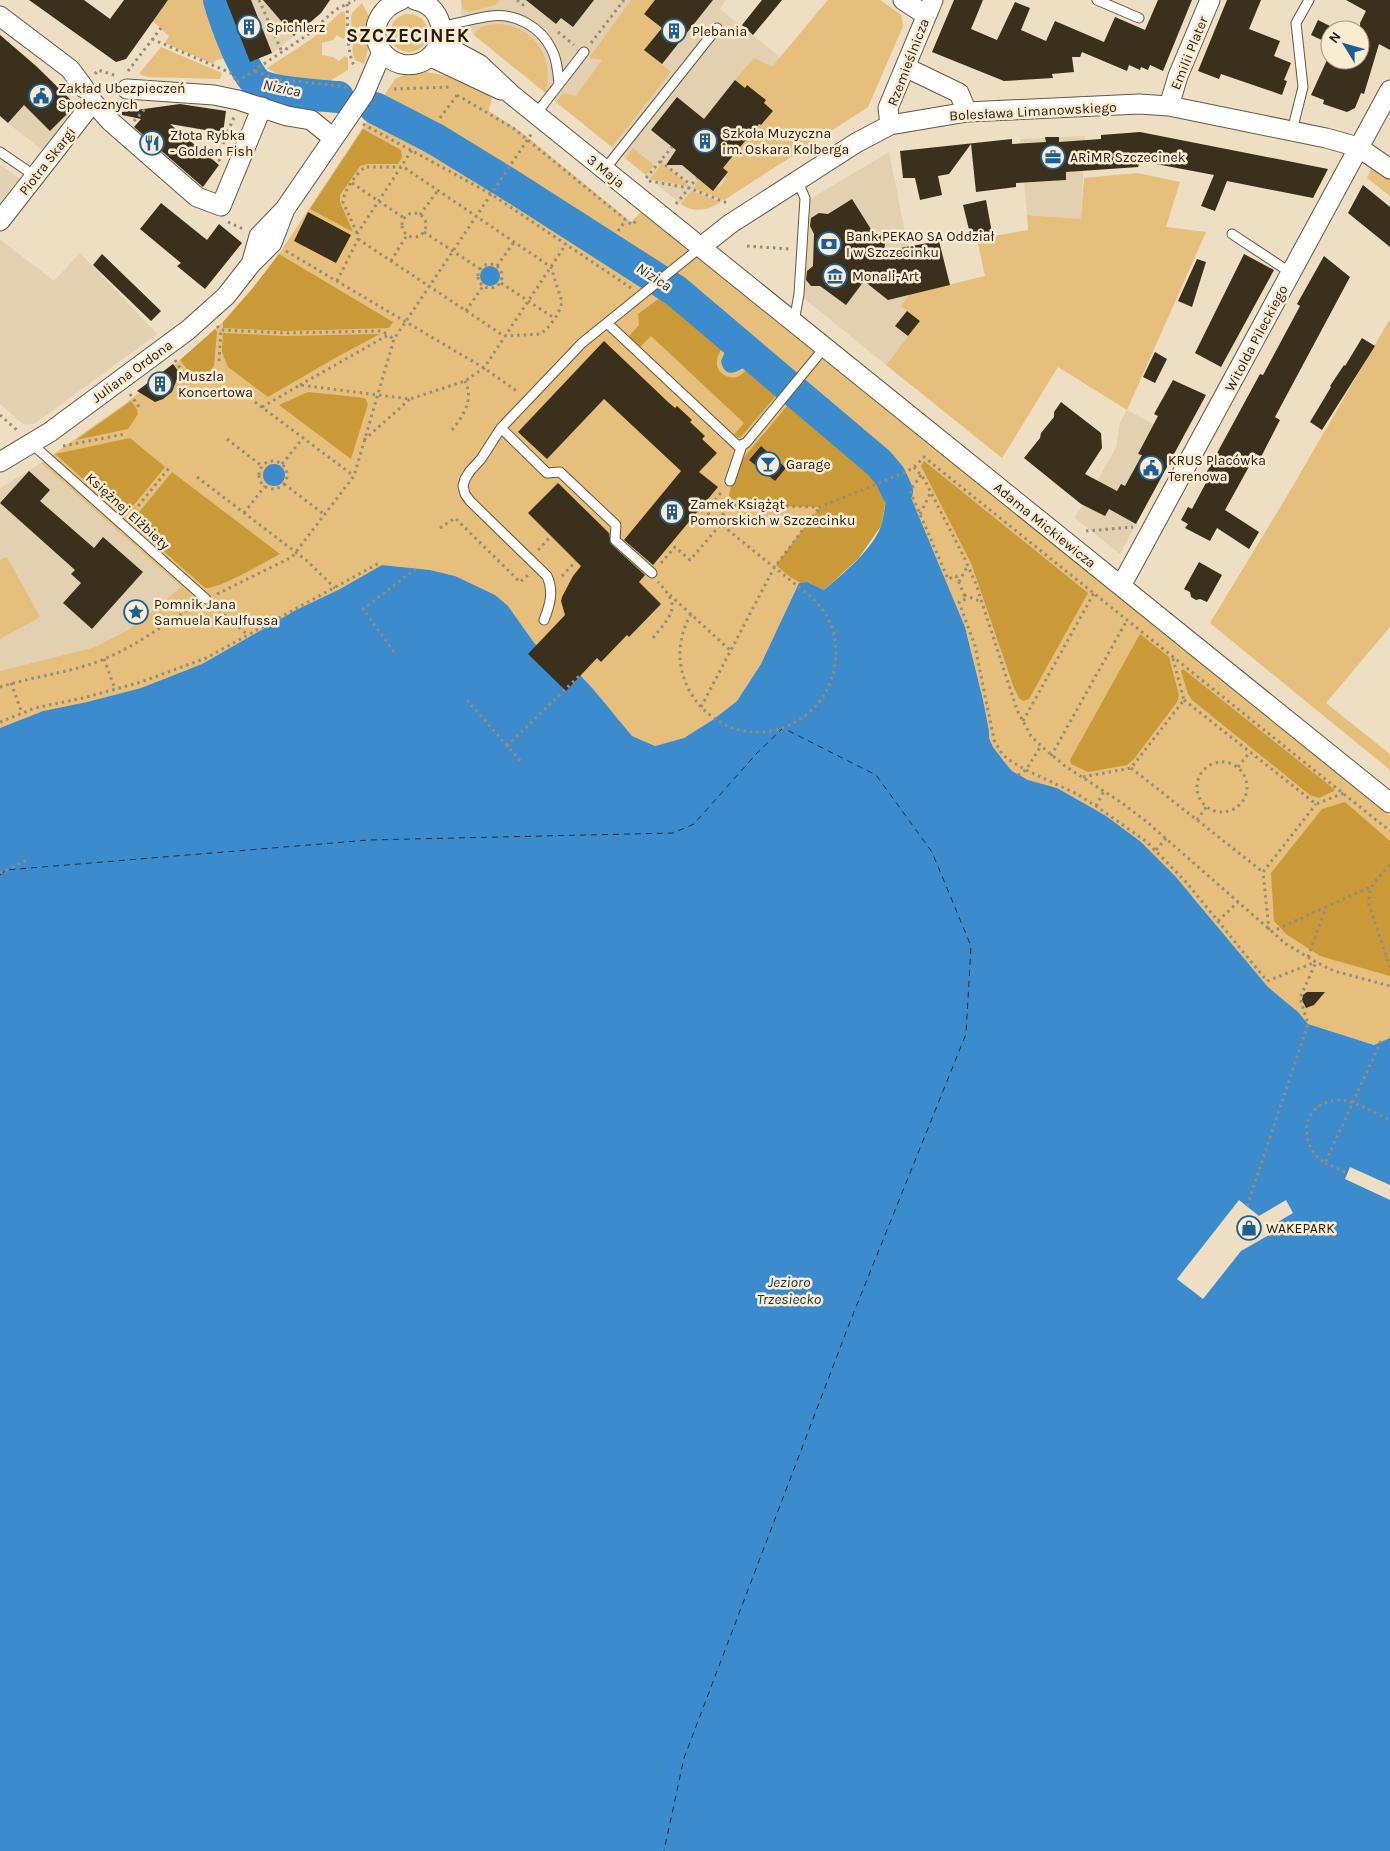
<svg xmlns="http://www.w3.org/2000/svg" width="1390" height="1851" font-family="Karla,sans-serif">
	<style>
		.built { fill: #e3d0b1 }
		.green { fill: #e5bf7b }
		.forest { fill: #ca9a38 }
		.water { fill: #3c8bcd }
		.pier { fill: #eddec4 }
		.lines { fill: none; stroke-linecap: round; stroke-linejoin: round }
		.river { stroke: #3c8bcd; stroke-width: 32 }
		.ferry { stroke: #12334e; stroke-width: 1; stroke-dasharray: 6 5; stroke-linecap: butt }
		.building { fill: #3b301b }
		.lane-casing { stroke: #645741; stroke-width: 11 }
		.street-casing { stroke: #645741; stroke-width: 21 }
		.path { stroke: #978c79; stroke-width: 3; stroke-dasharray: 2.5 4; stroke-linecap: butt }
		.lane { stroke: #fff; stroke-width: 9 }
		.street { stroke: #fff; stroke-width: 19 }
		.labels { text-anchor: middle; stroke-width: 5; stroke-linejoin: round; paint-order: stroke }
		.poi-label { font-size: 14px; fill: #211c13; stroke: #faebd1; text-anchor: start }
		.street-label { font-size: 14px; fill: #211c13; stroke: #faebd1 }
		.water-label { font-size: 15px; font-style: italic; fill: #12334e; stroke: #faebd1 }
		.district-label { font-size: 19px; font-weight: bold; letter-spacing: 1px; fill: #211c13; stroke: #faebd1 }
	</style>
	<rect width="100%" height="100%" fill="#eddec4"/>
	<path class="built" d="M226,0H331L321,13L294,36L272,53L250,62Z
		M461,0H726L720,9L780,57L828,0H880L901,15L903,26L868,107L715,206L707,209L698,210L688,208L681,204L474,35L464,21L461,13Z
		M0,35L34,63L76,105L42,150L8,123L0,101Z
		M1085,136L1081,219L1027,215L1020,139Z
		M889,152L917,292L920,321L886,365L795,291L800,205Z
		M0,164L20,179L0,204Z
		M1,240L54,281L80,253L157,334L34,424H23L0,404V241Z
		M1127,410L1182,439L1120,554L1074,517L1084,505L1116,447L1120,422Z
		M41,463L181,587L130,629L95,647L0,671V488Z"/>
	<path class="green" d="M168,0H213L233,57L216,60L213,64L165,43L169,36L153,21L162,9L164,2L166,3Z
		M461,0H500L495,5L469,12L462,8Z
		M631,0H655L644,14L662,28L645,50L671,72L612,147L556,102L563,93L576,96L602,60L589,58Z
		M828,0H880L901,15L903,26L868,107L724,200L693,188L699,179L713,190L717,186L719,188L726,179L725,176L728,172L723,168L759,124L761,125L773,111L764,103L766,100L747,85L745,88L735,80L754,58L772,67Z
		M362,3L370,18L369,45L364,64L355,60L353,55L351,17L352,13Z
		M342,11L345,13L346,37L343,39L337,35L333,40L322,43V55L333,57L339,61L345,56L348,58V70L328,82L279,75L267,68L313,38Z
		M390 33a19 19 0 1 1 38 0a19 19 0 1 1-38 0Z
		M500,24C537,28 554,59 546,93L474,35C479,25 490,24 500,24Z
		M161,47L222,73L220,79L148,77L139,74Z
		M419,71L449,76L492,97L489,111L520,131L631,222L641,212L1390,816V1038L1374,1045L1308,1024L1298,1012L1268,987L1193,897L1087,805L1057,788L1028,780L1012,771L1006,764L993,747L989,738L983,700L965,627L907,488L887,495L881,526L796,589L761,664L737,701L714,719L684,738L655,746L632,736L594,690L569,663L535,644L508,606L455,576L430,570L383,565L340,589L296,610L202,664L141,688L87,702L43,711L0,728V671L95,647L130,629L181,587L41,463L126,403L179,361L223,322L252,289L279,254L395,79L410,72Z
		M633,148L654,165L646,175L625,158Z
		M662,163L688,184L687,186L650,179Z
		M1371,169H1375L1390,178V196L1367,178Z
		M1137,173L1180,182L1166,227L1206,232L1127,410L1058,367L1002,458L886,365L920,321L901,306L910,294L985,276L977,239L1028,230L1027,215L1081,219L1084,178Z
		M691,191L720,202C707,211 694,213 681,204Z
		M1390,319V627L1326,703L1390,754V770L1210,623L1287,496Z
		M7,557L40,617L0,639V560Z"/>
	<path class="forest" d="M363,129L401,150L402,157L398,164H368L360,166L340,195V202L353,232L310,209Z
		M279,254L393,322L389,328L286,331L223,328V322L252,289Z
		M665,294L725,343C722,349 717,355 717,361C715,373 730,381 739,376C744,373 748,368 752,365L781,390L740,438L734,435L744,423L651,336L640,347L629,336L639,325L638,314Z
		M215,329L217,332L214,366L204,379L194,378L180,360Z
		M223,333L285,336L380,334L335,358L268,397L228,367L222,352Z
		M308,392L365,398L368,404L351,459L279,405Z
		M793,399L869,465L879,475L886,487L887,495L881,526L858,559L824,590L807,582L801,583L790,577L776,565L820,507L727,505L732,481L741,461Z
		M131,401L137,409L138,414L128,429L76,440Z
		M130,438L165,467L125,516L55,454Z
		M924,461L1088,593L1029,699L1023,701L1019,698L1014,688L971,563L921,466Z
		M172,472L280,554C265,562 219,589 205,588L131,522Z
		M1140,634L1169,657L1179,695L1177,702L1134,759L1127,765L1088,772L1071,764L1070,760Z
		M1183,669L1334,789V791L1319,798L1310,795L1192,700L1188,694L1181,671Z
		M1345,802L1390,841V976L1320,956L1286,934L1274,921L1271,873L1322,809Z"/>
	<path class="water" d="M480 276a10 10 0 1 1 20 0a10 10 0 1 1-20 0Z
		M731,338L756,359C745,366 726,385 721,361Z
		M263 475a11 11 0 1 1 22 0a11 11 0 1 1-22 0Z
		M907,488L965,627L983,700L989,731V738L993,747L1006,764L1012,771L1028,780L1057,788L1087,805L1106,816L1141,842L1175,876L1268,987L1298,1012L1308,1024L1374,1045L1390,1038V1851H0V728L43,711L87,702L141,688L202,664L296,610L340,589L382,565L430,570L455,576L495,595L508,606L535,644L569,663L594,690L632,736L655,746L684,738L714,719L737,701L761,664L799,583L807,582L824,590C844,573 872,550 881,526C884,516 885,505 887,495Z"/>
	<path class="pier" d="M1350,1167L1390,1185V1200L1345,1179Z
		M1239,1200L1259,1216L1286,1200L1293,1213L1266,1229L1269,1235L1241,1251L1203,1299L1177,1279Z"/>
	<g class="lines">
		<path class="river" d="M219,0C224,18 245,79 261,86C280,94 316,95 338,97
			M375,108L435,139L507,183L676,291L879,463L890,476L897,491"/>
		<path class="ferry" d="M0,875L6,870L369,840L673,833L694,824L757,753L783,728L876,775L932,852L971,946L966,1034L848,1327L684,1758L664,1851"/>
	</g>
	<path class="building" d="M29,0H84L110,19L124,0H168L126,59L116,62Z
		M226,0H251L272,53L250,62Z
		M263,0H330L321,13L294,36Z
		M526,0H594L573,27L561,18L556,24Z
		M655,0H713L662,64L644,50L662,28L644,14Z
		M762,0H782L753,35L742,25Z
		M954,0H983L971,29L997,40L1015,2L1030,8L1021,30L1046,41L1055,21L1104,42L1115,17L1145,30L1158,0H1192L1163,71L1150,65L1148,70L1141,67L1140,70L1129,65L1127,71L1082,52L1080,57H1072L1074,72L1052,74L1053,78L1004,81L932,52Z
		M1227,0H1261L1249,29L1280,41L1274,56L1291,63L1284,80L1287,81L1282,95L1221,74L1219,79L1198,71Z
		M1346,0H1390V50L1379,44L1364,94L1361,93L1355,108L1347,112L1323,104L1324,100L1311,95L1327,60H1360V23L1366,11Z
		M1318,20L1330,26V44L1311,35Z
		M0,35L36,66L76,105L50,131L24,105L8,123L0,116Z
		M735,80L745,88L747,85L766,100L764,103L773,111L761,125L759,124L723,168L728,172L713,191L682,165H666L676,150L651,130L677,97L704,119Z
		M180,104L226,111L223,133L170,124L219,165L203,187L134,127L141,119L122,115V112Z
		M1140,132L1328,169L1313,198L1227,181L1215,211L1201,206L1214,175L1140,161L1138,167L1066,172V180L1016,183V187L976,192L971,144L949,174L938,176L942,195L920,200L915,178H903L900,151L1012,139V144L1046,142L1045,137H1059V142L1101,139V135Z
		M1363,185L1390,207V247L1348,213Z
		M852,199L874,234H880L885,244L884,251L939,241L950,285L888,300L864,281L846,305L820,286H811L806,280L807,271L813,266L814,234L810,226L811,218L819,213L828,214Z
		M986,200L992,233L971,238L963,205Z
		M161,203L207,240L219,224L242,243L205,289L177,266L181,263L140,229Z
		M308,212L351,235L336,263L294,241Z
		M102,254L161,311L151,321L93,265Z
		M1244,254L1274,270L1221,367L1195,353Z
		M1324,256L1350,277L1275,417L1280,420L1261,457L1256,454L1225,510L1259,532L1249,549L1217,528L1210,541L1185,528L1188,524L1181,520L1188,507L1192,509L1208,479L1204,477L1260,374L1263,375L1300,306L1297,304Z
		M1197,259L1206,262L1192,307L1178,301Z
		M907,311L920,321L908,336L895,326Z
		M1362,338L1375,346L1322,430L1310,422L1331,387L1330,386L1344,365L1345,366Z
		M604,341L668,402L675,408L677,406L692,420L690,422L705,436L702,439L717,453L699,472L718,487L653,565L624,540L681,471L604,399L547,459L518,432Z
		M1155,352L1167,359L1155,383L1143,377Z
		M173,364L182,376L177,379L172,392L163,399L155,402L137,391Z
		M1173,380L1206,395L1136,524L1109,509L1105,516L1081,504L1024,458L1040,438L1041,433L1054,417V412L1061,402L1101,433L1102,448L1085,474L1117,491L1121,484L1125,486L1142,455L1138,454L1158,416L1154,414Z
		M761,446L786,468L775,481L749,460Z
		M29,471L50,490L40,501L94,548L103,537L143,572L92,629L63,603L81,583L71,574L75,570L0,503Z
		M558,483L609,533L611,544L645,575L639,582L661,604L629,637L627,635L601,662L597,658L566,691L528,654L565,615L561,601L562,597L573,576L581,566L528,513Z
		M1199,562L1222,575L1207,602L1200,599L1196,600L1191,597L1190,592L1184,589Z
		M1307,992H1325L1314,1005L1306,1008L1302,1000L1303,995Z"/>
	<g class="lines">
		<g class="lane-casing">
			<path id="lane" d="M1097,0L1139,18
				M441,26C458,24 474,18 491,16C516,13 541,27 552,50C557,60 558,72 559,84
				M536,114L584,52
				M1292,131L1303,87L1296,23L1309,0
				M0,152L35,176
				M605,169L717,28
				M1232,234L1291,273
				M794,322L799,294L805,198L801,189L796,181
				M607,323L738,446L746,443L825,347
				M501,428L547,473L560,472L616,525L615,540L652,573
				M32,444L206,599
				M730,481L742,445
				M544,620C550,605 554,591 547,576L470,501L465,494L463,486L465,479L470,471L481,459L501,428L582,343L701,247"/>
		</g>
		<g class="street-casing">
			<path id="street" d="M401,0C380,8 369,28 380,49C385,56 393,62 401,64C445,72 457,9 415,0
				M903,0L926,15
				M0,16L70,69L84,88
				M440,43L479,64L512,95L1390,803
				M431,57L501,90
				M905,67L959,93L967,112
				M127,89L214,95L238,100L287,116L311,120L333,138
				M1169,106L1178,76L1210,0
				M890,125L888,108L933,0
				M0,221L93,102L110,121L197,197L221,206L262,107
				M701,247L730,224L856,143L890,125L967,112L1139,104L1169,106L1326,138L1358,147L1390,169
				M252,261L259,236L285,209L364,94L382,52
				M0,462L50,432L188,330L226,296L251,264L272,243L285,209
				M1121,586L1390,90"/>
		</g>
		<path class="path" d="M259,0L282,52
			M517,0L527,8
			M347,4C348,21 346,54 355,67
			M558,32L574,45
			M152,39L233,74L236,82
			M591,43L624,0
			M128,71L161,28
			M255,71L276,79L347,87
			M95,74L98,70L117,76
			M237,82L310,33L335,10L355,0
			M394,89L451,87
			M457,95L513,128L632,225L637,220
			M440,118L457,95
			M134,121L145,109
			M363,124L491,194L631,288
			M220,161L217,158L234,117
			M660,161L691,185
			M646,178L672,147
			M649,181L689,188L727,203
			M352,183L404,218
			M676,204L697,178
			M402 225a12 12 0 1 1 24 0a12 12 0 1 1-24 0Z
			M420,215L438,190
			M228,222L243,229
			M618,231L626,220
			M424,232L480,269
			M357,233L343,202C344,190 356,174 365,167H401
			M358,239L504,336L540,334C549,329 560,313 562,302L551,267L402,166
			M747,246L789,249
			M286,251L484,368L518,392
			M391,261L407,235
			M478 276a12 12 0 1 1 24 0a12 12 0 1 1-24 0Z
			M497,266L514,242
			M337,281L358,239L357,234L412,150
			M501,283L554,318
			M466,311L483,286
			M217,326L221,330L285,333L382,331L388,335
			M175,360L184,374
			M219,361L221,330
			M300,385L388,335L394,339
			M130,394L139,407
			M255,402L354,476
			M262,407L300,385L410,399L465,381L484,368L566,244
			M0,415L19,432
			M452,430C464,415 474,399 465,381
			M227,439L262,466
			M364,440L410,399
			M63,446L125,434
			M259 475a14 14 0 1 1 28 0a14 14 0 1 1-28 0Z
			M282,464L303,438
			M914,467L924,479L963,555L976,584L1017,710L1031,736L1041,746L1065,766L1122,803L1147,822L1286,944L1316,962L1334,971L1390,986
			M921,475L910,491L948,579L956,576L966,599L959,602L975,646L994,740L1002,754L1009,760L1026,770L1077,794L1096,806L1147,842L1186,882L1267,981L1316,962
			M197,477L306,560L335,588
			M284,484L325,515
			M244,513L265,486
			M920,514L931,492
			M130,516L169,468
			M440,528L455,518L520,582L528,575
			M1086,531L1133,527
			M538,550L551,536
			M661,563L675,547L690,560L721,524L725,505L820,507L906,472L914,467L924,457L1390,831
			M562,576L576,561
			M959,582L968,565
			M217,594L292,557L354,476L394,339L532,133
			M670,595L731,651
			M964,595L982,602
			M214,606L248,635
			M691,614C650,685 731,764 800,719C816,709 828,693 833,674C839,652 836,628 822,609C812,595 796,586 783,574C757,554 732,533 706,512L723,490
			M653,638C672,614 682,607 658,582
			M394,652L363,609L415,569
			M104,659L115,689
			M11,683L22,713
			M0,687C34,676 71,673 104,659C136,646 165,624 194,606
			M467,700L523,764
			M1184,700L1316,804L1344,793
			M701,707L774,568L820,507
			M1023,721L1094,593
			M0,722L35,708L83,698L141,682L206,658L381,562
			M507,746L580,675
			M1051,756L1127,620
			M1197 787a25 25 0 1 1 50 0a25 25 0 1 1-50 0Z
			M1238,767L1250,752
			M1131,768L1263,872
			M1018,775L1026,770L1041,746
			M1083,777L1131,768L1184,700L1172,655
			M1096,806L1104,791
			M1197,820L1207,806
			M1156,850L1166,838
			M1390,865C1378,879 1367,885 1369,905L1390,967
			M0,873L27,860
			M1218,921L1238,902
			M1269,930L1263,872L1316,804
			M1271,932L1326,907
			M1308,957L1326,907L1370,887
			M1381,1041L1325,1163C1298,1146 1300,1104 1336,1100C1353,1099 1374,1113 1390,1120
			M1325,1163L1347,1173
			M1247,1206L1308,1024L1300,998L1316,962"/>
		<use href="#lane" class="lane"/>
		<use href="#street" class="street"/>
	</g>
	<defs>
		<g id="building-ring" transform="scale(1.25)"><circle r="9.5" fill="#faebd1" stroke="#1b5f94" stroke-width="1.5"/><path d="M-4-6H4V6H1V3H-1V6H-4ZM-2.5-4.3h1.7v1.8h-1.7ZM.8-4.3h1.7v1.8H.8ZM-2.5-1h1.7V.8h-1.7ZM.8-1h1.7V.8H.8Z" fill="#1b5f94"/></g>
		<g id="civic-ring" transform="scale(1.25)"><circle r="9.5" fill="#faebd1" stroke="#1b5f94" stroke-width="1.5"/><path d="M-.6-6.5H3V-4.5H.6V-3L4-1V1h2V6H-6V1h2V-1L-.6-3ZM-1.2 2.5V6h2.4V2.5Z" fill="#1b5f94"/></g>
		<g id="restaurant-ring" transform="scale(1.25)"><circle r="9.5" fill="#faebd1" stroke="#1b5f94" stroke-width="1.5"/><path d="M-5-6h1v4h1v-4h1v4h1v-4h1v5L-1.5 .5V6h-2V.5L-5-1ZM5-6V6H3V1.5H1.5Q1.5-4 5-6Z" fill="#1b5f94"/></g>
		<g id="office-ring" transform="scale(1.25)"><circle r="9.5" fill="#faebd1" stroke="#1b5f94" stroke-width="1.5"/><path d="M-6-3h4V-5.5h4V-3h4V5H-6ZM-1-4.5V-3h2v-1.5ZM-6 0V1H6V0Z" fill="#1b5f94"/></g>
		<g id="bank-ring" transform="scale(1.25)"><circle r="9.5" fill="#faebd1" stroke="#1b5f94" stroke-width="1.5"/><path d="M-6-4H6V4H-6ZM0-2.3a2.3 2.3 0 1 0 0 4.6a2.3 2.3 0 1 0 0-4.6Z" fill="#1b5f94"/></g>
		<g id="museum-ring" transform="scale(1.25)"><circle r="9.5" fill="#faebd1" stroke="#1b5f94" stroke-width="1.5"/><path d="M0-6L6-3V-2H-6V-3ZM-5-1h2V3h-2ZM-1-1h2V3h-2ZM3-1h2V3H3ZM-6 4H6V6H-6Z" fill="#1b5f94"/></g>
		<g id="bar-ring" transform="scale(1.25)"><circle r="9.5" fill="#faebd1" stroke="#1b5f94" stroke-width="1.5"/><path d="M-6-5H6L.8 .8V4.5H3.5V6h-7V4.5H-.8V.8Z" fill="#1b5f94"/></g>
		<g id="sight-ring" transform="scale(1.25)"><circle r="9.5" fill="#faebd1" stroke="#1b5f94" stroke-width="1.5"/><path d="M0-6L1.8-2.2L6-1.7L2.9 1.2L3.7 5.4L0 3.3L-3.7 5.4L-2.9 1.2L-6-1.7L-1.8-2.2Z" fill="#1b5f94"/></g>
		<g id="shop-ring" transform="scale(1.25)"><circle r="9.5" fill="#faebd1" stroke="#1b5f94" stroke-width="1.5"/><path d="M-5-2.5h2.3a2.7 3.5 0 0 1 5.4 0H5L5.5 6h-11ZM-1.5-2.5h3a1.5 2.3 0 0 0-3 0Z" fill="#1b5f94"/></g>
	</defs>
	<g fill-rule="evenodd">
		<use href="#building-ring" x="249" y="27"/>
		<use href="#building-ring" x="674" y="31"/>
		<use href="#civic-ring" x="41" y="96"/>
		<use href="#building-ring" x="705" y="141"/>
		<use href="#restaurant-ring" x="152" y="143"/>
		<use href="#office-ring" x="1053" y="157"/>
		<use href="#bank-ring" x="829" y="244"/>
		<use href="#museum-ring" x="835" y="276"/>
		<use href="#building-ring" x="160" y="384"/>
		<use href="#bar-ring" x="768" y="464"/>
		<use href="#civic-ring" x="1151" y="468"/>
		<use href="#building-ring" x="672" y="512"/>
		<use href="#sight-ring" x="136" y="612"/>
		<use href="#shop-ring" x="1249" y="1228"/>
	</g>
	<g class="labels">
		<g class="poi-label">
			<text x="266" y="32">Spichlerz</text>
			<text x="692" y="36">Plebania</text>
			<text x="58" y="93">Zakład Ubezpieczeń<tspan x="58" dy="16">Społecznych</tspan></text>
			<text x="722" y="138">Szkoła Muzyczna<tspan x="722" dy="16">im. Oskara Kolberga</tspan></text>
			<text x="170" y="140">Złota Rybka<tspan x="170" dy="16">- Golden Fish</tspan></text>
			<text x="1070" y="162">ARiMR Szczecinek</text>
			<text x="846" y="241">Bank PEKAO SA Oddział<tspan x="846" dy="16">I w Szczecinku</tspan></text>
			<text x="852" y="281">Monali-Art</text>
			<text x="178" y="381">Muszla<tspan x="178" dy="16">Koncertowa</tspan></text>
			<text x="1168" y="465">KRUS Placówka<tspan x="1168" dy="16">Terenowa</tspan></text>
			<text x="786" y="469">Garage</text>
			<text x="690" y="509">Zamek Książąt<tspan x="690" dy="16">Pomorskich w Szczecinku</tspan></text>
			<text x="154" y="609">Pomnik Jana<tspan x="154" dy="16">Samuela Kaulfussa</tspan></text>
			<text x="1266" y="1233">WAKEPARK</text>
		</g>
		<g class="street-label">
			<text transform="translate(1189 53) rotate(-68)" y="5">Emilii Plater</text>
			<text transform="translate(908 62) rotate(-69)" y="5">Rzemieślnicza</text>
			<text transform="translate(1033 111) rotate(-3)" y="5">Bolesława Limanowskiego</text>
			<text transform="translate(47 161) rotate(-52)" y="5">Piotra Skargi</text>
			<text transform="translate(606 171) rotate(39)" y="5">3 Maja</text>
			<text transform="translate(1256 338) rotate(-62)" y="5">Witolda Pileckiego</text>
			<text transform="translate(132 371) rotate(-36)" y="5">Juliana Ordona</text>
			<text transform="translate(128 511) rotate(42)" y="5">Księżnej Elżbiety</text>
			<text transform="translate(1045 525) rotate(39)" y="5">Adama Mickiewicza</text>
		</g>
		<g class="water-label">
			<text transform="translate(282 88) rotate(12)" y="5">Nizica</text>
			<text transform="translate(654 277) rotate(33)" y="5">Nizica</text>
			<text x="789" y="1287">Jezioro<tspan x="789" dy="17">Trzesiecko</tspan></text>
		</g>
		<g class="district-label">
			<text x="408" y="42">SZCZECINEK</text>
		</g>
	</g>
	<g transform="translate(1345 45) rotate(307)"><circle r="24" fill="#faebd1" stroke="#a39885"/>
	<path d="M0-4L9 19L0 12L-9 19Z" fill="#1b5f94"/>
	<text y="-8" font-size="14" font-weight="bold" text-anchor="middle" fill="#211c13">N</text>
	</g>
</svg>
